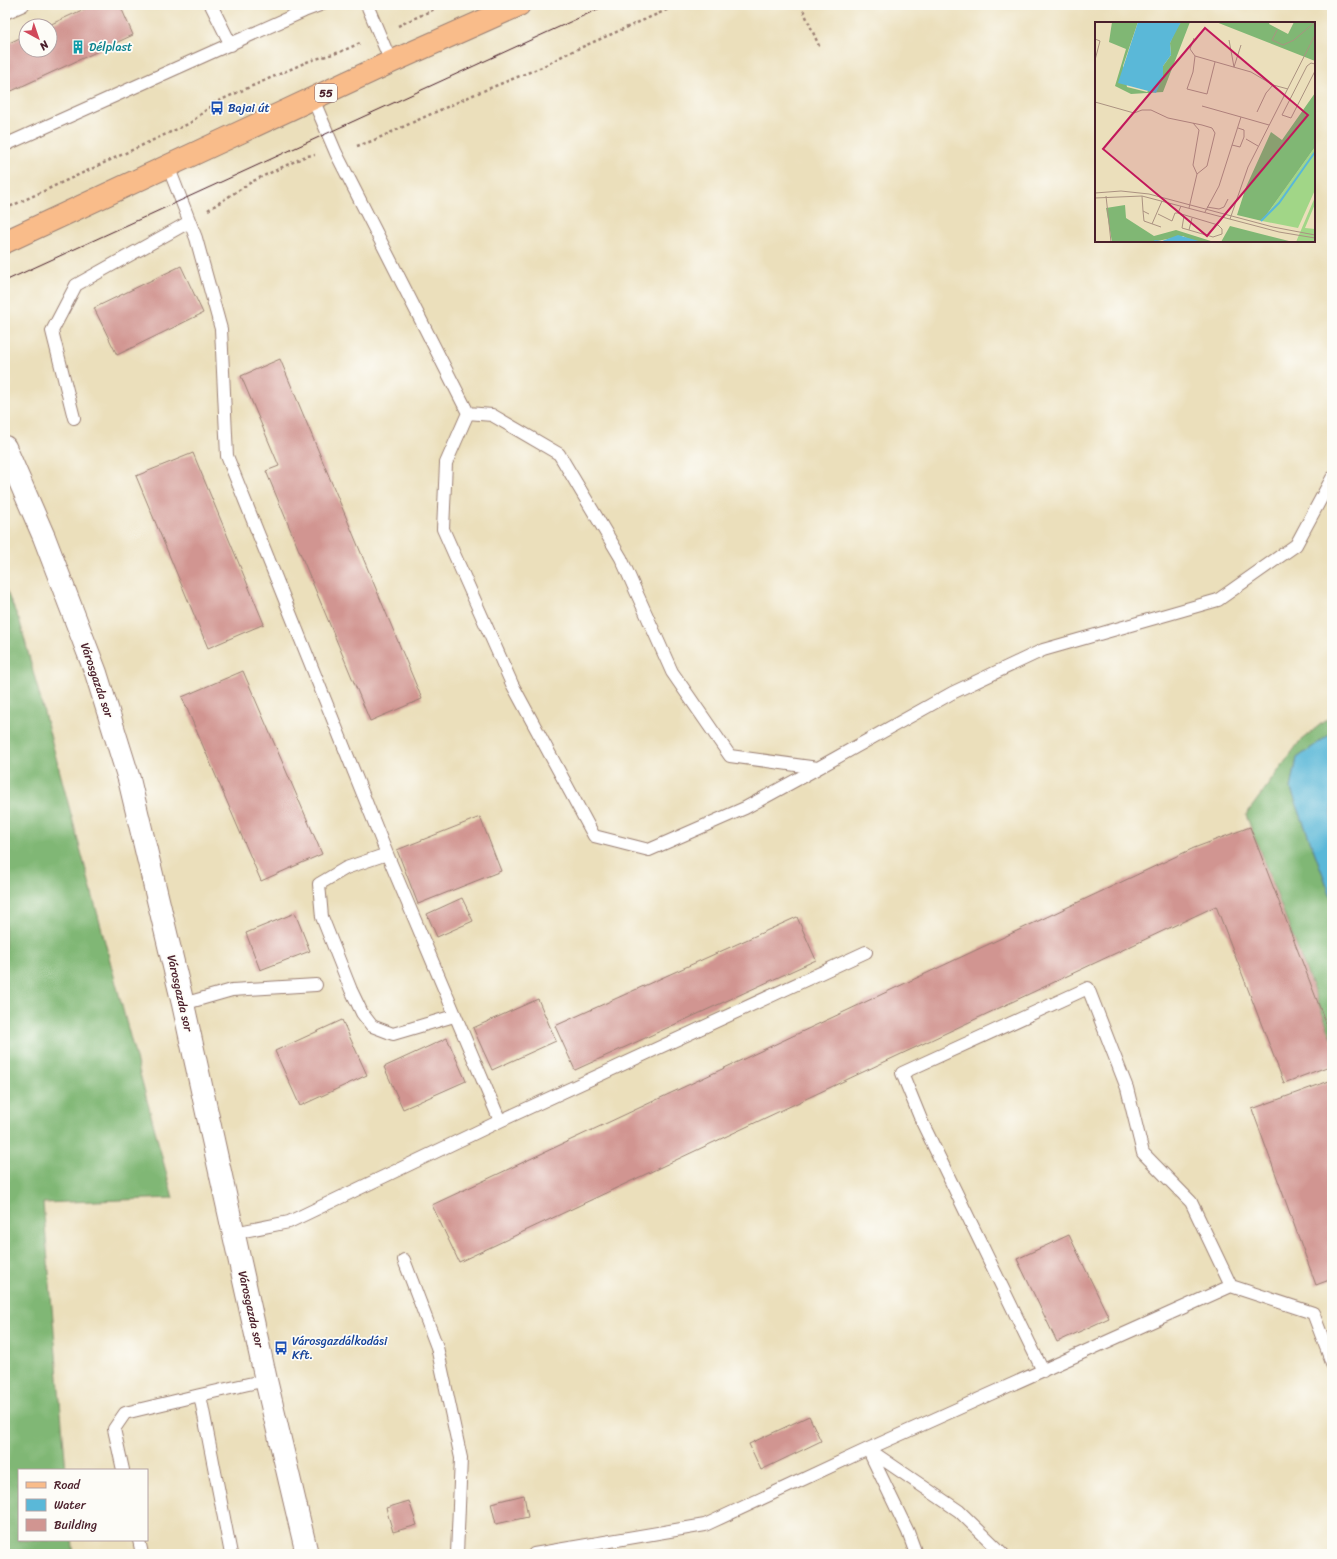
<svg xmlns="http://www.w3.org/2000/svg" width="1337" height="1559" font-family="Sriracha,sans-serif">
	<style>
		.forest { fill: #80b774; stroke: #656b50 }
		.water { fill: #5ab8d8; stroke: #526c82 }
		.building { fill: #d19591 }
		.lines { fill: none; stroke-linecap: round; stroke-linejoin: round }
		.lane-casing { stroke: #9a7f73; stroke-width: 14 }
		.street-casing { stroke: #9a7f73; stroke-width: 24 }
		.primary-casing { stroke: #9a7f73; stroke-width: 24 }
		.path { stroke: #9a7f73; stroke-width: 2.5; stroke-dasharray: 3 3; stroke-linecap: butt }
		.lane { stroke: #fff; stroke-width: 12 }
		.street { stroke: #fff; stroke-width: 22 }
		.primary { stroke: #f9bc8a; stroke-width: 22 }
		.tram { stroke: #4a1f2b; stroke-width: 1 }
		.labels { text-anchor: middle; stroke-width: 3.5; stroke-linejoin: round; paint-order: stroke }
		.shield { fill: #fdfcf7; stroke: #806168; stroke-width: 1 }
		.shield-label { font-size: 11px; font-weight: bold; fill: #4a1f2b }
		.culture-label { font-size: 12px; fill: #0d838f; stroke: #fdfcf7; text-anchor: start }
		.transit-label { font-size: 12px; fill: #164399; stroke: #fdfcf7; text-anchor: start }
		.street-label { font-size: 12px; fill: #4a1f2b; stroke: #fdfcf7 }
		.inset-river { fill: none; stroke: #5ab8d8; stroke-width: 2 }
		.inset-road { fill: none; stroke: #ab9281; stroke-width: 1 }
		.view { fill: #c2185b; fill-opacity: 0.15; stroke: #c2185b; stroke-width: 2 }
		.inset-edge { fill: none; stroke: #4a1f2b; stroke-width: 2 }
	</style>
	<rect width="100%" height="100%" fill="#fdfcf7"/>
	<filter id="ink" filterUnits="userSpaceOnUse"><feTurbulence type="fractalNoise" baseFrequency=".025" numOctaves="2"/><feDisplacementMap in="SourceGraphic" scale="8" xChannelSelector="R" yChannelSelector="G"/><feConvolveMatrix kernelMatrix="1 2 1 2 8 2 1 2 1" color-interpolation-filters="sRGB"/></filter>
	<filter id="wash" filterUnits="userSpaceOnUse"><feTurbulence type="fractalNoise" baseFrequency=".012" numOctaves="4" result="noise"/><feDisplacementMap in="SourceGraphic" scale="16" xChannelSelector="R" yChannelSelector="G"/><feGaussianBlur stdDeviation="0.9" result="paint"/><feColorMatrix in="noise" values="0 0 0 0 0 0 0 0 0 0 0 0 0 0 0 0 0 1.4 0 .05"/><feComposite in="paint" operator="in"/></filter>
	<g filter="url(#wash)">
		<rect width="100%" height="100%" fill="#ebdfbb"/>
		<path class="forest" d="M5,588L20,622L173,1198L43,1203L66,1470H19V1540H72L74,1554H5Z
			M1332,715V733L1297,758L1291,789L1332,899V1038L1246,815L1300,741Z"/>
		<path class="water" d="M1332,733V899L1291,789L1297,758Z"/>
		<g id="blocks">
			<path class="building" d="M93,5H120L133,35L5,94V45L26,35V50H50V26H47Z
				M181,266L203,313L117,355L94,308Z
				M280,359L422,699L370,721L266,471L279,466L241,376Z
				M193,453L264,624L208,648L136,476Z
				M243,671L322,854L261,881L182,697Z
				M480,817L501,871L418,904L397,850Z
				M1250,827L1332,1039V1065L1284,1083L1216,906L459,1262L432,1205L1194,848Z
				M462,898L473,921L437,937L427,914Z
				M295,913L310,951L260,970L246,933Z
				M797,917L816,960L575,1070L555,1026Z
				M538,999L556,1041L492,1070L473,1028Z
				M342,1020L367,1075L300,1106L275,1051Z
				M447,1038L466,1081L403,1109L384,1067Z
				M1332,1080V1279L1316,1285L1252,1109Z
				M1069,1235L1109,1318L1057,1342L1017,1259Z
				M809,1416L821,1441L761,1470L749,1444Z
				M524,1495L528,1517L496,1524L491,1503Z
				M409,1501L417,1525L393,1532L386,1508Z"/>
		</g>
	</g>
	<g filter="url(#ink)">
		<use href="#blocks" fill-opacity="0" stroke="#9a7f73" stroke-width="1"/>
		<g class="lines">
			<g class="lane-casing">
				<path id="lane" d="M211,5L231,45
					M367,5L391,62
					M5,13L23,5
					M313,99L336,153L468,413
					M5,145L304,11L320,5
					M168,166L196,238L221,329L227,456L387,854L500,1121L289,1222L234,1233
					M74,418L52,331L76,285L189,222
					M818,768L730,756L672,672L621,558L559,454L492,415L468,413L446,463L443,529L512,684L594,836L649,850L745,808L818,768L952,693L1043,650L1218,600L1296,545L1332,478
					M387,854L346,868L319,884L322,917L351,990L362,1013L372,1026L393,1034L454,1016
					M183,1004L232,990L316,985
					M500,1121L866,952
					M404,1260L437,1347L461,1458L457,1554
					M1231,1286L1313,1313L1332,1363
					M200,1395L266,1380
					M123,1470L114,1429L125,1413L200,1395L231,1554
					M139,1540L142,1554
					M534,1554L705,1525L868,1449L1231,1286L1191,1202L1143,1153L1127,1088L1088,988L902,1073L922,1122L1043,1371
					M916,1554L908,1532L868,1449L959,1511L1003,1554"/>
			</g>
			<g class="street-casing">
				<path id="street" d="M5,447L44,537L96,673L129,779L183,1004L266,1380L307,1554"/>
			</g>
			<g class="primary-casing">
				<path id="primary" d="M5,242L391,62L519,5"/>
			</g>
			<path class="path" d="M801,5L820,48
				M398,26L443,5
				M357,146L372,141L473,95L542,67L566,54L678,5
				M5,209L190,123L216,102L309,61L340,52L360,43
				M208,210L253,181L306,156L315,155"/>
			<use href="#lane" class="lane"/>
			<use href="#street" class="street"/>
			<use href="#primary" class="primary"/>
			<path class="tram" d="M5,281L607,5"/>
		</g>
	</g>
	<defs>
		<g id="building-bare" transform="scale(1.08)"><path d="M-4-6H4V6H1V3H-1V6H-4ZM-2.5-4.3h1.7v1.8h-1.7ZM.8-4.3h1.7v1.8H.8ZM-2.5-1h1.7V.8h-1.7ZM.8-1h1.7V.8H.8Z" fill="#0f9aa8" stroke="#fdfcf7" stroke-width="2.5" paint-order="stroke"/></g>
		<g id="bus-bare" transform="scale(1.08)"><path d="M-5-6H5V4H4V6H2V4H-2V6H-4V4H-5ZM-3.5-4V0h7V-4ZM-3.5 1.2v1.5H-2V1.2ZM2 1.2v1.5H3.5V1.2Z" fill="#1a4fb4" stroke="#fdfcf7" stroke-width="2.5" paint-order="stroke"/></g>
	</defs>
	<g fill-rule="evenodd">
		<use href="#building-bare" x="78" y="47"/>
		<use href="#bus-bare" x="217" y="108"/>
		<use href="#bus-bare" x="281" y="1348"/>
	</g>
	<g class="labels">
		<rect class="shield" x="315" y="84" width="22" height="18" rx="3"/>
		<g class="shield-label">
			<text x="326" y="97">55</text>
		</g>
		<g class="culture-label">
			<text x="89" y="51">Délplast</text>
		</g>
		<g class="transit-label">
			<text x="228" y="112">Bajai út</text>
			<text x="292" y="1345">Városgazdálkodási<tspan x="292" dy="14">Kft.</tspan></text>
		</g>
		<g class="street-label">
			<text transform="translate(97 680) rotate(71)" y="4">Városgazda sor</text>
			<text transform="translate(180 993) rotate(77)" y="4">Városgazda sor</text>
			<text transform="translate(251 1309) rotate(77)" y="4">Városgazda sor</text>
		</g>
	</g>
	<g transform="translate(1095 22)">
		<rect width="220" height="220" fill="#ebdfbb"/>
		<path d="M220,125V168L203,206L167,199ZM220,175V182L210,206L220,207V220H201Z" fill="#a1d687"/>
		<path d="M17,0H43L28,44L32,65L52,70L68,54V44L76,33L75,21L81,7L86,0H95L68,70L36,72L20,64L31,27L14,20ZM121,0H175L174,2L193,12L199,0H220V39ZM220,71V125L167,199L142,193L151,165L176,110L187,118ZM30,183L31,196L59,214L81,208L119,220L97,219L88,214L57,220H17L11,186ZM135,204L170,213L198,220H126Z" fill="#80b774"/>
		<path d="M43,0H86L75,21L76,33L68,44V54L61,71L23,61ZM83,213L107,220H57L60,218L67,219Z" fill="#5ab8d8"/>
		<path class="inset-river" d="M166,199L184,181L220,130"/>
		<path class="inset-road" d="M182,8L177,18L188,23L199,18L220,0M99,16L95,27L100,34M0,17L5,19L0,38M134,18L139,45L146,23M120,40L112,72L92,67L98,50L100,34L156,50L178,63L193,67M220,42L216,41L212,44L187,93L196,96L220,49M0,80L39,91L47,88H56L73,96L107,103L117,106L120,111L112,144L102,152L98,143L104,108L98,101M107,84L146,95M162,90L171,71L178,63M151,117L163,124M137,123L145,125L149,115V108L143,106M0,171L26,169L54,172L178,205L220,213M11,174L16,220M47,174L48,189L54,192M0,176L47,174L184,210L220,216M86,184L83,191L123,203L127,207V212L118,215L87,206L89,194M112,185L124,187L129,185L133,177M94,186L102,152M48,189L49,199L66,205M110,190L124,164L146,95L174,103M63,192L77,199L80,191H83M135,197L153,145L220,13M57,202L67,179M94,208L97,196"/>
		<path class="view" d="M110,6L213,93L112,214L8,127Z"/>
		<rect width="220" height="220" class="inset-edge"/>
	</g>
	<rect width="1337" height="1559" fill="none" stroke="#fdfcf7" stroke-width="20"/>
	<rect x="18" y="1469" width="130" height="72" fill="#fdfcf7" stroke="#b5a4a5"/>
	<rect x="26" y="1482" width="20" height="6" fill="#f9bc8a" stroke="#b5a4a5"/>
	<text x="54" y="1489" font-size="12" fill="#4a1f2b">Road</text>
	<rect x="26" y="1499" width="20" height="12" fill="#5ab8d8" stroke="#b5a4a5"/>
	<text x="54" y="1509" font-size="12" fill="#4a1f2b">Water</text>
	<rect x="26" y="1519" width="20" height="12" fill="#d19591" stroke="#b5a4a5"/>
	<text x="54" y="1529" font-size="12" fill="#4a1f2b">Building</text>
	<g transform="translate(38 38) rotate(140)"><circle r="19" fill="#fdfcf7" stroke="#b5a4a5"/>
	<path d="M0-3L7 15L0 10L-7 15Z" fill="#d1495b"/>
	<text y="-6" font-size="11" font-weight="bold" text-anchor="middle" fill="#4a1f2b">N</text>
	</g>
</svg>
